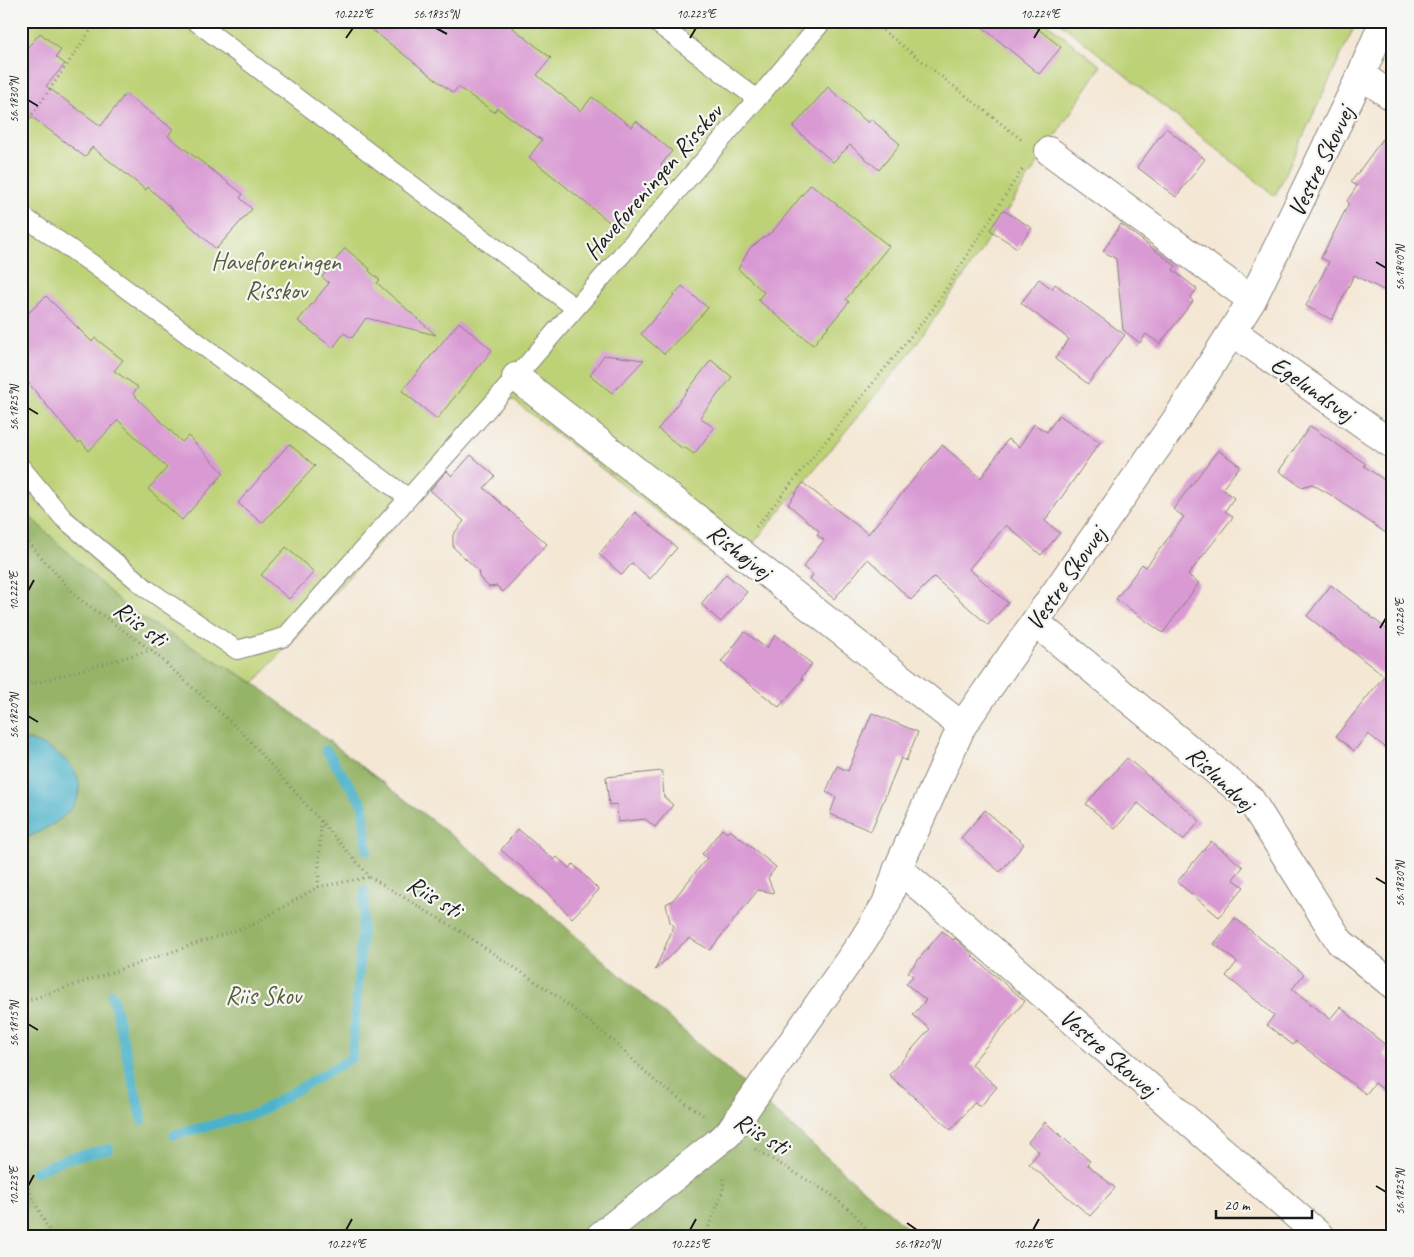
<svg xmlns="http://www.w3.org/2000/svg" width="1414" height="1257" font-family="Caveat,sans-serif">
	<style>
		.green { fill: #bdd276; stroke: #6c7749 }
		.forest { fill: #96b467; stroke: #596842 }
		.water { fill: #4bb2ca; stroke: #346773 }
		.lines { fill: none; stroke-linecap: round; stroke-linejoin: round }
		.stream { stroke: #4bb2ca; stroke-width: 10 }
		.building { fill: #d999d3 }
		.service-casing { stroke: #888278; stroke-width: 20 }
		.minor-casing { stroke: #888278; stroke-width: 30 }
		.path { stroke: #888278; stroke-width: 3; stroke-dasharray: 1 4; stroke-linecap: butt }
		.service { stroke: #fff; stroke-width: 18 }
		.minor { stroke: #fff; stroke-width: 28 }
		.ticks { fill: none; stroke: #1c1c1c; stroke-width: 2 }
		.labels { text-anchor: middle; stroke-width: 4.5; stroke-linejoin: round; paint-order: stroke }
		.street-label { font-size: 25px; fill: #1c1c1c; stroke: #f6f6f2 }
		.park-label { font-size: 25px; fill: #545c3c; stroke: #f6f6f2 }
		.neatline { fill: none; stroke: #1c1c1c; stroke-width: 2 }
		.ticks-label { font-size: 12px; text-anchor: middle; fill: #1c1c1c }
	</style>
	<rect width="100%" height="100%" fill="#f6f6f2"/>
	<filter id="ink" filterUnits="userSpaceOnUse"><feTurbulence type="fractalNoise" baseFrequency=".02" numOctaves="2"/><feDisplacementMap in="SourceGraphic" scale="10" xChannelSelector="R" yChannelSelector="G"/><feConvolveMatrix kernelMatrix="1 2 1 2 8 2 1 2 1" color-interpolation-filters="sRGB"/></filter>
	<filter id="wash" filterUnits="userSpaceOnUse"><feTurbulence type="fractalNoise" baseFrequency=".0096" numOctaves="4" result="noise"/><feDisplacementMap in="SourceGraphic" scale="20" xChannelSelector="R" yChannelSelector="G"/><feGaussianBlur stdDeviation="1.12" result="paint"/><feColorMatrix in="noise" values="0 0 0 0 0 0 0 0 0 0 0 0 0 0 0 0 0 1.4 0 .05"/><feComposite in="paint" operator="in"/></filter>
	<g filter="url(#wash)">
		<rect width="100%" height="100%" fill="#f4e7d4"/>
		<path class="green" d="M21,21H1044L1101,66L967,272L906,358L732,569L509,397L254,683L130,611L30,517L21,504Z
			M1058,21H1357L1275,196Z"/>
		<path class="forest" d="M21,504L30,517L130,611L254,683L535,900L916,1236H21V841L55,823L33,740H21Z"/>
		<path class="water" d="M21,740C48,741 94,771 75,803C63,822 40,831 21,841Z"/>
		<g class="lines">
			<path class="stream" d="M326,750L363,805L367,851
				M112,994L142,1120
				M174,1135L257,1113L352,1058L365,891
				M35,1172L65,1159L109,1149"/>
		</g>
		<g id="blocks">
			<path class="building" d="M361,21H504L551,58L537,75L581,111L592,97L632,127L636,121L672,151L661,165L666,169L618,229L529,157L542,140L497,108L494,112L458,87L453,93Z
				M975,21H1028L1061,47L1039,74Z
				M40,33L61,50L56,57L65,64L46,86L101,126L125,94L173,129L168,136L243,194L240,198L252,209L216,249L148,187L146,190L92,147L85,157L24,111L21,114V55Z
				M828,87L868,123L871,119L900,144L879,170L850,145L833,162L793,127Z
				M1393,125V295L1354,275L1332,320L1306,306L1329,262L1321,258L1349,203L1347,201L1357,186L1351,182Z
				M1166,128L1205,159L1176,197L1137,167Z
				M811,184L889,246L846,299L849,302L813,345L758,300L764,292L738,269L750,248L773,231Z
				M1003,210L1032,228L1017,248L990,230Z
				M1121,224L1176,266L1173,270L1197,289L1190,298L1193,301L1160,344L1146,334L1140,343L1123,330L1116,259L1103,251Z
				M345,248L370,269L369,271L380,280L377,283L436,335L366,318L352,338L344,333L333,348L298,321L329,283L322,277Z
				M1039,279L1052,289L1055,284L1125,335L1088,384L1055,359L1069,339L1021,303Z
				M682,286L708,308L664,354L641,334Z
				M46,296L92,342L95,338L123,360L114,371L138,387L133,394L182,442L188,436L224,473L182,520L148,489L167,468L118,420L89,451L81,441L78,443L21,374V320Z
				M459,322L492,350L437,419L402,391Z
				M604,355L644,360L612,393L590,375Z
				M711,360L732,377L700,417L714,428L694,454L684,447L683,449L658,429Z
				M1059,415L1100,442L1045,521L1060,533L1041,555L1006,525L969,569L1008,603L988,625L934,577L911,600L868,559L834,599L810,579L813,575L803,567L824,540L817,535L819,531L788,504L803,483L868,534L942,445L981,478L1008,439L1019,447L1034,424L1047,432Z
				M1310,426L1366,464L1364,466L1393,486V538L1331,495L1312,484L1302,487L1279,471Z
				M289,444L315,466L262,523L238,503Z
				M1218,450L1240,466L1222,489L1234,498L1225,511L1233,517L1188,575L1199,583L1163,633L1116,599L1142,564L1146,567L1184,517L1173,509Z
				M471,455L495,476L484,488L547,544L503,592L497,586L489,587L479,577L478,570L453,547V535L464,521L430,490L447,471L452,476Z
				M635,512L677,548L650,579L632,563L622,575L599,554Z
				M286,547L314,572L289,599L261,575Z
				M726,574L747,592L721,622L701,604Z
				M1331,585L1393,634V753L1368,734L1354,751L1336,736L1384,676L1307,616Z
				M745,632L766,648L776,635L812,664L801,678L803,679L779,707L721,662Z
				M872,713L918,732L906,761L901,758L871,831L830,814L836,797L826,792L837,766L848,771Z
				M1127,758L1200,821L1183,840L1138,803L1115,829L1086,804Z
				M662,771L664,797L673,805L655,827L645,819L618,822L617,804L609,805L606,777Z
				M985,810L1024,844L1000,872L961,838Z
				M518,829L554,860L557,857L569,868L573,864L599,890L572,918L526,871L501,850Z
				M722,829L727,833L730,830L776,867L768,878L774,893L758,890L710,950L689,938L655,970L674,926L670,922L666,904L673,900L707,858L702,854Z
				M1211,841L1243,867L1233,879L1244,887L1219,917L1177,882Z
				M1235,918L1304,974L1292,989L1330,1019L1340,1007L1389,1048L1383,1055L1393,1063V1097L1375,1083L1366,1094L1296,1041L1293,1045L1267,1025L1274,1015L1226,976L1237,962L1214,944Z
				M942,931L953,940L955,938L973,955L972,956L1025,1001L971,1064L997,1087L980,1107L975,1102L951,1130L889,1075L930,1029L913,1015L926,1000L906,984L913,976L908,972Z
				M1045,1122L1090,1161L1087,1164L1115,1188L1090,1216L1029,1164L1039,1152L1028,1142Z"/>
		</g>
	</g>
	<g filter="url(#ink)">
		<use href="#blocks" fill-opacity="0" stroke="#888278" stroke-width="1"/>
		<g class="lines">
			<g class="service-casing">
				<path id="service" d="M195,21L574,307
					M757,99L823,21
					M21,215L91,263L407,497
					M21,467L63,518L147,589L237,650L285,637L516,377L757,99L654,21"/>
			</g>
			<g class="minor-casing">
				<path id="minor" d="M1361,75L1393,97
					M1049,151L1252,300
					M1233,332L1393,445
					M516,377L962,726
					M1035,622L1250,799L1340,942L1393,985
					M898,868L1320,1236
					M600,1236L728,1134L862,942L886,904L898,868L962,726L1176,420L1252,300L1361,75L1384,21"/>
			</g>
			<path class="path" d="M871,21L1022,140
				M21,131L97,21
				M756,527L933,309L1023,168
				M21,535L78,598L151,650L242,732L370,877L463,933L554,994L612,1040L656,1082L704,1116
				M21,687L151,650L172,636
				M318,887L321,821
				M21,1003L254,924L318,887L370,877
				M755,1149L829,1193L854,1214L873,1236
				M21,1175L52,1236
				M705,1236L723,1191L724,1177"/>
			<use href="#service" class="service"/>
			<use href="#minor" class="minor"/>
		</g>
	</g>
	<path class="ticks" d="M436,28L447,34M346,38L353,28M690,38L696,28M1034,38L1040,28M28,100L38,106M1376,262L1386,268M28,408L38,414M28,591L34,580M1380,628L1386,618M28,716L38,722M1376,878L1386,884M28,1024L38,1030M28,1186L34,1175M1376,1186L1386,1192M907,1223L917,1230M346,1230L352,1219M690,1230L696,1219M1033,1230L1039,1219"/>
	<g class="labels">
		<g class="street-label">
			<text transform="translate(1320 161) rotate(-64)" y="9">Vestre Skovvej</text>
			<text transform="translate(652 181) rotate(-49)" y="9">Haveforeningen Risskov</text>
			<text transform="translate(1313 388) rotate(35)" y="9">Egelundsvej</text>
			<text transform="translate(740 551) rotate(38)" y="9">Rishøjvej</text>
			<text transform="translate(1065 578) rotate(-55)" y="9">Vestre Skovvej</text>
			<text transform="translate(141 623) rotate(37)" y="9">Riis sti</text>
			<text transform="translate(1221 778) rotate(43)" y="9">Rislundvej</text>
			<text transform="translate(435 896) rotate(31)" y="9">Riis sti</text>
			<text transform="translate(1109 1052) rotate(41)" y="9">Vestre Skovvej</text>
			<text transform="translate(762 1133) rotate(31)" y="9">Riis sti</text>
		</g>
		<g class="park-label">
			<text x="276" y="270">Haveforeningen<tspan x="276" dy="29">Risskov</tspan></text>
			<text x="263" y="1004">Riis Skov</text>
		</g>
	</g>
	<rect width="1414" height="1257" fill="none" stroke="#f6f6f2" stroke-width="55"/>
	<path d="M1216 1210v8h96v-8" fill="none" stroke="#1c1c1c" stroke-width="2.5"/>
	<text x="1224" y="1210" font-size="15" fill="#1c1c1c" stroke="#f6f6f2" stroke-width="4" paint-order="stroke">20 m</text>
	<rect x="28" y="28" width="1358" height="1202" class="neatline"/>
	<g class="ticks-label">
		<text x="353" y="18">10.222°E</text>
		<text x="436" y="18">56.1835°N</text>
		<text x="696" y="18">10.223°E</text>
		<text x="1040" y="18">10.224°E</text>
		<text transform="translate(14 100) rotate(-90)" y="4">56.1830°N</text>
		<text transform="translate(1400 268) rotate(-90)" y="4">56.1840°N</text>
		<text transform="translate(14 408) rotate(-90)" y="4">56.1825°N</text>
		<text transform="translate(14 591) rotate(-90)" y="4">10.222°E</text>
		<text transform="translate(1400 618) rotate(-90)" y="4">10.226°E</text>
		<text transform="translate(14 716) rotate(-90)" y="4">56.1820°N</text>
		<text transform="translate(1400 884) rotate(-90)" y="4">56.1830°N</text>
		<text transform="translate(14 1024) rotate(-90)" y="4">56.1815°N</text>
		<text transform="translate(14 1186) rotate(-90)" y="4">10.223°E</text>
		<text transform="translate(1400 1192) rotate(-90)" y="4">56.1825°N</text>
		<text x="346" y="1248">10.224°E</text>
		<text x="690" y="1248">10.225°E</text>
		<text x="917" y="1248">56.1820°N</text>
		<text x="1033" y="1248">10.226°E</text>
	</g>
</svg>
